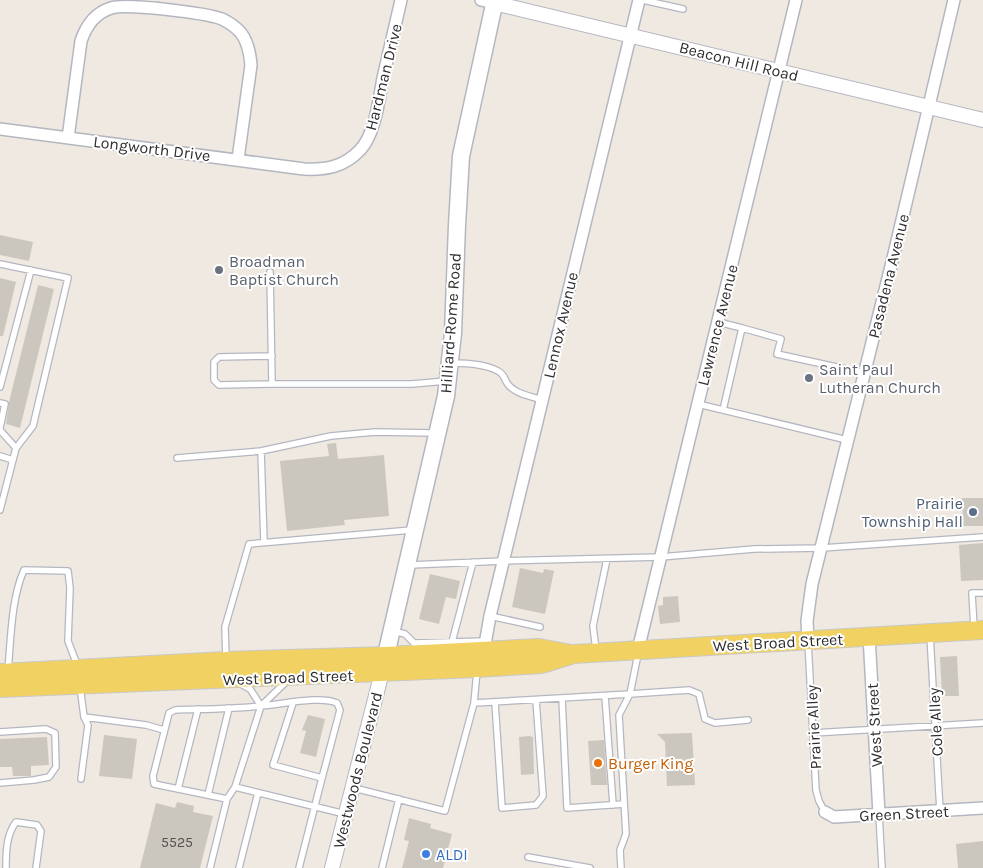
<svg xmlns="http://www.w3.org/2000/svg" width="983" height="868" font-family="Karla,sans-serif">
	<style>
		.building { fill: #cbc7bf }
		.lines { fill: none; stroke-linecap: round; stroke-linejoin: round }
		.service-casing { stroke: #b4b7c1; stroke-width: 8 }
		.minor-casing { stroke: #b4b7c1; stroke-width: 14 }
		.tertiary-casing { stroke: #b4b7c1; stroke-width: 16 }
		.secondary-casing { stroke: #b4b7c1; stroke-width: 19 }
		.primary-casing { stroke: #c9c9c9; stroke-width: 20 }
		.service { stroke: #fff; stroke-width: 5.5 }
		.minor { stroke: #fff; stroke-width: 11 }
		.tertiary { stroke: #fff; stroke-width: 14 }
		.secondary { stroke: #fff; stroke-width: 16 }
		.primary { stroke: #f2d163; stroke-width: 18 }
		.worship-dot { fill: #6b7280; stroke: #fff; stroke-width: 2 }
		.service-dot { fill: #5c6f8a; stroke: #fff; stroke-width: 2 }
		.food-dot { fill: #e8710a; stroke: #fff; stroke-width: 2 }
		.shop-dot { fill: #3f7fe0; stroke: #fff; stroke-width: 2 }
		.labels { text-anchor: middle; stroke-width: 4; stroke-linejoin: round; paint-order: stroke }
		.number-label { font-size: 14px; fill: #555452 }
		.street-label { font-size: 16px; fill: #2e2e2e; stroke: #fff }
		.worship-label { font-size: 16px; fill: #5b616d; stroke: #fff; text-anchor: start }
		.service-label { font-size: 16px; fill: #4e5e75; stroke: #fff; text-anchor: end }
		.food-label { font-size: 16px; fill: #c56008; stroke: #fff; text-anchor: start }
		.shop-label { font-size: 16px; fill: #366cbe; stroke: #fff; text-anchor: start }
	</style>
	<rect width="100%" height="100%" fill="#efe9e1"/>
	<path class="building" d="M0,235L33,242L29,261L0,255Z
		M0,278L16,282L3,336H0Z
		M38,285L54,289L20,428L6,424L9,402Z
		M336,443L338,459L384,455L389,516L344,520L345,525L287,531L280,461L329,456L327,444Z
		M962,498H983V526H963Z
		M983,543V580L961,581L959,545Z
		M520,568L543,573L544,569L554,571L545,614L512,607Z
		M430,574L460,581L456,599L446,597L439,624L419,619Z
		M678,596L680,622L660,624L658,606L663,605V597Z
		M957,656L959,696H942L940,657Z
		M308,715L325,719L316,757L300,753L306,731L302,730Z
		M692,733L695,785L667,786L665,742L657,734Z
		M104,735L137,739L132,779L99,776Z
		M529,736L533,737L534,774L521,775L519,737Z
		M47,737L49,765L31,766V776H13L12,767H0V739Z
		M604,740L607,785H591L588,741Z
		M177,802L194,806L193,812L213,816L200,868H140L156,803L175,808Z
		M409,818L431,824L430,828L452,834L443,868H402L409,841L404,840Z
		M983,841V868H958L956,844Z"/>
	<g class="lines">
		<g class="service-casing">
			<path id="service" d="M643,0L683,9
				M0,264L68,278L33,426L16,448L0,510
				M270,272L272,384H412L446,381
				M718,322L742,328L723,410
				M742,328L781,339L777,354L864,373
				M272,356L219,357L214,362V380L219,385L272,384
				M452,363C466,363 485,364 498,371C504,374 504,378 507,383C514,394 531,396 542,400
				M0,387L31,270
				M0,403L5,404L0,428
				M698,404L847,440
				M0,430L16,448
				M261,451L264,542
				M0,456L13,460
				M177,458L261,451L331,436L375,432L435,433
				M410,565L503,561L661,557L754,549L822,548L983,537
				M490,616L540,627
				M974,628L972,593H983
				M393,631L405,634L414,643L485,641
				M930,635L940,811
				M452,642L473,562
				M808,642L816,790L819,801L825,812
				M596,650L593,626L607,559
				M226,659L225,627L249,544L412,530
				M8,670C11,639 11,599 24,570L68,571L70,588L68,641L78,667
				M239,683L250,689L261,706
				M80,686L84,717L88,725L81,779
				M605,696L613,805
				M562,698L567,808L624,804
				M495,702L502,808L536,805L543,796L536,700
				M474,703L630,694L638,654
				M84,717L146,725L164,730
				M0,732L46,729L55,733L56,767L49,777L34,780L0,783
				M813,733L983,723
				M235,787L345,814
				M354,788L445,811L474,703L477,671
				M178,789L198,709
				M208,795L229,708
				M227,799L154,784L153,776L169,713L175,710C203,709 232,709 260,706C280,705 320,695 337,703L340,710L322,778L273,765L293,703
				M879,814L882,868
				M528,857L590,868
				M6,868C6,853 6,835 16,822L37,825L41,831L36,868
				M210,868L227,799L235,787L261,706L288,680
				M239,868L258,793
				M299,868L322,778
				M382,868L399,799
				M621,868L620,850L626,834L619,715L630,694L689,690L699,694L705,719L715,723L748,720"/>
		</g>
		<g class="minor-casing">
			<path id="minor" d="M481,0L494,3
				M0,129L304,169C326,170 344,167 360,150C375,135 379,99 383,78C389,52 395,26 401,0
				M68,138L81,41C86,26 95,13 111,8C126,3 206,13 222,19C228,22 236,27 241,33C248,42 250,53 251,65L238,159
				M869,636L879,814
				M808,640L807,621L812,584L893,258L954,0
				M484,650L490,616L639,0
				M638,650L796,0
				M825,812L834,817L983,808"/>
		</g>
		<g class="tertiary-casing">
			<path id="tertiary" d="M494,3L983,120
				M332,868L382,672"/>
		</g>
		<g class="secondary-casing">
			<path id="secondary" d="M383,668L446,396L453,333L457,225L461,156L495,0"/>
		</g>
		<g class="primary-casing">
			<path id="primary" d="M0,673L226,661L385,656L539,648L571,654
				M0,688L477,668L542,664L574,654L983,630"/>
		</g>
		<use href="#service" class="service"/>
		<use href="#minor" class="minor"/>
		<use href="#tertiary" class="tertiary"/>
		<use href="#secondary" class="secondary"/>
		<use href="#primary" class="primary"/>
	</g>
	<g class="worship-dot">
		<circle cx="219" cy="270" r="5"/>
		<circle cx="809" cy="378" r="5"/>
	</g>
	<circle class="service-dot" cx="973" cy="512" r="5"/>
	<circle class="food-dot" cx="598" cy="763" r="5"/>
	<circle class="shop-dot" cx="426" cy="854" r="5"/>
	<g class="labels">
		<g class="number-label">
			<text x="177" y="847">5525</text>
		</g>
		<g class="street-label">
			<text transform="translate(739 61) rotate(14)" y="6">Beacon Hill Road</text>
			<text transform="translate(383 77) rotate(-76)" y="6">Hardman Drive</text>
			<text transform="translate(152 148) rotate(7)" y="6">Longworth Drive</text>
			<text transform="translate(888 276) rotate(-76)" y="6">Pasadena Avenue</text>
			<text transform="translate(450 323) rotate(-86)" y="6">Hilliard-Rome Road</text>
			<text transform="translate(560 325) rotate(-77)" y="6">Lennox Avenue</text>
			<text transform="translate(717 325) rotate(-76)" y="6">Lawrence Avenue</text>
			<text transform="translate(778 642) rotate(-3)" y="6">West Broad Street</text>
			<text transform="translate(288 677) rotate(-2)" y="6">West Broad Street</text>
			<text transform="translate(935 722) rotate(-93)" y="6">Cole Alley</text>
			<text transform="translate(874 725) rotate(-93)" y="6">West Street</text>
			<text transform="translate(813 727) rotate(-93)" y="6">Prairie Alley</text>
			<text transform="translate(357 770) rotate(-76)" y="6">Westwoods Boulevard</text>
			<text transform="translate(904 813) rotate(-3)" y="6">Green Street</text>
		</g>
		<g class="worship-label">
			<text x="229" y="267">Broadman<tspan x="229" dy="18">Baptist Church</tspan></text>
			<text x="819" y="375">Saint Paul<tspan x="819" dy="18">Lutheran Church</tspan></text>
		</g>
		<g class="service-label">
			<text x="963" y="509">Prairie<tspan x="963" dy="18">Township Hall</tspan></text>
		</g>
		<g class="food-label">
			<text x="608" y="769">Burger King</text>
		</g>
		<g class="shop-label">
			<text x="436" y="860">ALDI</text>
		</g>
	</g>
</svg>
